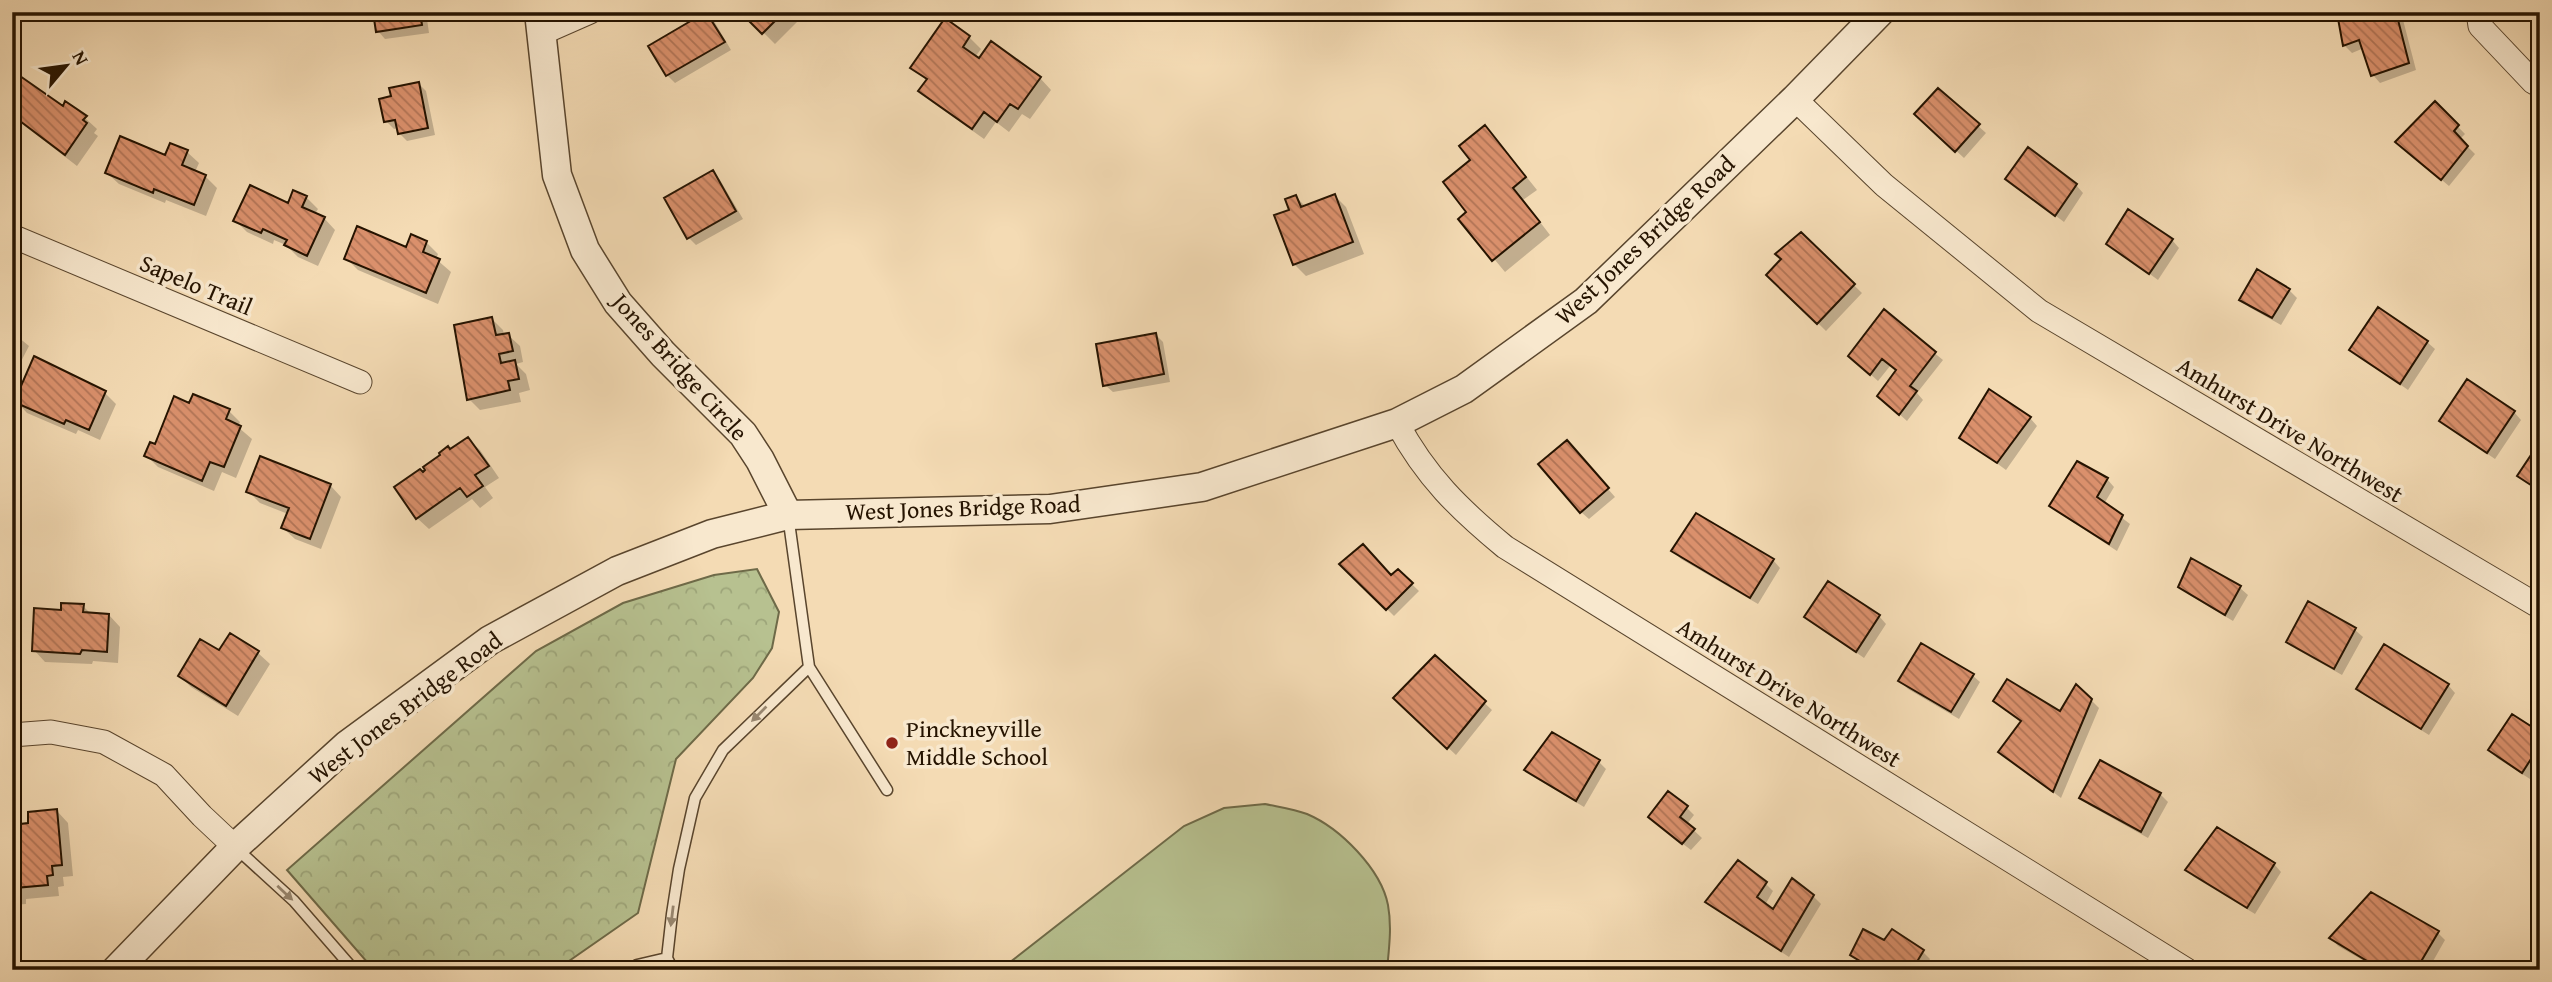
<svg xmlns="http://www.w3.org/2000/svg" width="2552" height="982" font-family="'Gentium Book Plus',serif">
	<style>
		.grass { fill: #b7c190; stroke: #6e6a48; stroke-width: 2 }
		.forest { fill: url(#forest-crowns); stroke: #6e6a48; stroke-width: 2 }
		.shadow { fill: #0003 }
		.building { fill: url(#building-back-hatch); stroke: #251300; stroke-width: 2 }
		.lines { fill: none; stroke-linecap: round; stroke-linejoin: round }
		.service-casing { stroke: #59452d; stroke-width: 13 }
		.minor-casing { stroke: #59452d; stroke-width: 25 }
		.tertiary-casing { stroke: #59452d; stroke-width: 31 }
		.service { stroke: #f8e8ce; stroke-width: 10 }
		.minor { stroke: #f8e8ce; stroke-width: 23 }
		.tertiary { stroke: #f8e8ce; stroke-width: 28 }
		.oneway { fill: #998871 }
		.poi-dot { fill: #8f2418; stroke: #f8e8ce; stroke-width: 2.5 }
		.labels { text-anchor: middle; stroke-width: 7; stroke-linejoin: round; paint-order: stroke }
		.street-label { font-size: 24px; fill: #251300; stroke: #f8e8ce }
		.poi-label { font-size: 24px; fill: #251300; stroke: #f8e8ce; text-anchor: start }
	</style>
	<defs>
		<pattern id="forest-crowns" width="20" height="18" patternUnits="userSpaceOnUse" patternTransform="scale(1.75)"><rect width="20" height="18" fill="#b7c190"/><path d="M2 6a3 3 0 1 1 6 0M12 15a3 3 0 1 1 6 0" fill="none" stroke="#9da57a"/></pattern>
		<pattern id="building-back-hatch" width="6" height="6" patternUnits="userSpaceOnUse" patternTransform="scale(1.75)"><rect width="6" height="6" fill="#da906c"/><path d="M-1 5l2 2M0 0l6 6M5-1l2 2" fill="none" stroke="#b17456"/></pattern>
	</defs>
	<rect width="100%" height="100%" fill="#f4dbb4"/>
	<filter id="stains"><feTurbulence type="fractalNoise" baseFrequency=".00286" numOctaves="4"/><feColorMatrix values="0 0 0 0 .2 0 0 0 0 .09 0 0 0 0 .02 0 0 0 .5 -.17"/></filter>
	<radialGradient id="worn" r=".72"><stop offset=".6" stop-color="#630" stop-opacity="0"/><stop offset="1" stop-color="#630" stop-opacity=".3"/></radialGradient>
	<path class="grass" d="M1265,804C1279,807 1294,809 1307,814C1340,828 1381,869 1388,905C1392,927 1389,948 1387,970H1005L1009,963L1184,826L1224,808Z"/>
	<path class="forest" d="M757,569L779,612L772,648L753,678L676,759L638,913L556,970H374L287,870L536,651L623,603L714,575Z"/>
	<path class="shadow" d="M375,12H426L429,33L385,39L378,31Z
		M743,12H807L775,44Z
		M2350,12H2401L2416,70L2380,83L2373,75L2364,48L2352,53L2344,45Z
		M706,14L714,21L731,50L675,83L667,75L650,46Z
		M969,37L981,49L975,57L1040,78L1051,90L1030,119L1022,114L1009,132L996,122L984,139L932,102L921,91L927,81L912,67Z
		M418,83L426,91L435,135L407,141L399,133L398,128L394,129L386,121L393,98Z
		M1938,90L1986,133L1964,158L1924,121Z
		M12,91L85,118L97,129L94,133L98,136L77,166L12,116Z
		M2435,103L2465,134L2460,139L2475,154L2449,186L2405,149Z
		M1496,139L1537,190L1523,200L1550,235L1505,272L1461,219L1469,212Z
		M187,152L199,163L195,172L205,176L217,188L206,216L166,200L165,203L119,184L107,173Z
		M713,172L720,180L743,219L696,245L689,238Z
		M2007,179L2076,185L2083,193L2064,222Z
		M1335,196L1346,207L1364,254L1306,276L1294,264L1291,211L1296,197L1306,207Z
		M306,197L318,209L315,214L324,218L335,230L318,266L298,257L286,245L274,240L273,244L247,232L235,220Z
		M2540,218V228L2535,223Z
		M1801,234L1862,293L1826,331L1769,275Z
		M2172,240L2179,248L2158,280L2108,243Z
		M426,242L438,254L436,259L451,272L438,304L358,270L346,258L407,249Z
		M2258,271L2289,290L2297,298L2281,325L2249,307L2241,299Z
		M1884,312L1943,360L1917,393L1923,400L1907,421L1887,403L1898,371L1890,366L1878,381L1858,363Z
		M492,319L503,330L504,335H508L520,346L523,362L516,364L526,374L530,390L519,393L521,402L480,410L469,399Z
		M12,332L29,346L14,375L12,374Z
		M1155,334L1163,342L1170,382L1113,392L1105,385Z
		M2427,342L2435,349L2408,390L2352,350Z
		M105,393L116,404L100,440L78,430L76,434L27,413L16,401Z
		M190,405L229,411L240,422L238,427L252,439L236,478L222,472L214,491L158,467L146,455Z
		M2514,412L2521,420L2495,459L2449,428L2441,421Z
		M2030,418L2037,426L2006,470L1961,437Z
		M468,439L480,450L499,478L485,487L493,498L480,508L472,499L429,529L417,518L423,474L443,455Z
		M1574,450L1615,497L1589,519L1581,512Z
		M2107,479L2114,487L2104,504L2130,524L2117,551L2059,513L2052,506Z
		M330,485L341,497L321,549L295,539L283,528L288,514L260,503L248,491Z
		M1673,551L1773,560L1780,568L1758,604L1681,559Z
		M1342,564L1392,577L1398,571L1419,591L1394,616Z
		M2180,586L2240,588L2248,595L2233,621L2188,594Z
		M2309,604L2355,630L2363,637L2342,675L2296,649L2288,642Z
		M83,606L92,615H109L120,627L118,663L93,661L92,664L45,662L34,650L62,612Z
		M1879,616L1886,624L1864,658L1806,617Z
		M230,636L258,653L270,664L238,716L191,687L180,676L220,653Z
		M1435,657L1492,710L1456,755L1395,698Z
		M1972,675L1980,682L1959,719L1908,689L1900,681Z
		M2448,685L2455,693L2429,735L2366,696L2358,689Z
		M2091,700L2099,708L2061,798L2001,752L2022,722L1996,701L2061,713Z
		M2540,734V764L2530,779L2497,758L2490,750Z
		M1598,761L1606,769L1584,807L1534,777L1526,770Z
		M2160,794L2168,802L2148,838L2089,805L2081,798Z
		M1686,807L1694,815L1687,824L1702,838L1691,850L1658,825Z
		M57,811L68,823L73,876L63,877L64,886L58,887L59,896L26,899V904L12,905V827L30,825Z
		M2274,864L2281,872L2255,914L2194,877L2187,870Z
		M1766,884L1773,891L1765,905L1774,911L1813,896L1821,904L1789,957L1715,909L1707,902Z
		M2438,933L2445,940L2428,970H2380L2338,946L2331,938Z
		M1885,943L1922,951L1930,959L1924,970H1873L1852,954Z"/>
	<path class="building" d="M373,12H420L422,25L376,32Z
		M706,12L725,42L666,76L648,46Z
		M740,12H784L762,34Z
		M2342,12H2396L2409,63L2371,76L2359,40L2343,46L2337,13Z
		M945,18L970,36L963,47L979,58L991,41L1041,77L1018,109L1010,104L997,122L984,112L972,129L918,91L927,79L910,68Z
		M20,76L63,106L65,101L87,116L83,120L87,123L65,155L12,115V88Z
		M419,82L428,128L398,134L395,120L384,122L379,99L391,96L389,88Z
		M1938,88L1980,124L1955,152L1914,114Z
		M2435,101L2459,125L2454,131L2468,146L2441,180L2395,142Z
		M1485,125L1526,177L1513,188L1540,222L1492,261L1458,219L1466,212L1443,182L1470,160L1459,146Z
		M120,136L165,155L170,143L188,150L182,165L206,175L194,205L154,189L153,193L105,173Z
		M2028,147L2077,184L2055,216L2005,179Z
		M713,170L736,211L687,239L664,198Z
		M250,185L288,203L293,190L307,196L302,207L325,217L307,256L284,245L287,240L263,229L261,233L233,221Z
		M1335,194L1353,242L1293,265L1274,215L1289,210L1285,199L1296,195L1301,207Z
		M2128,209L2173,239L2149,274L2106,244Z
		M357,226L406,247L411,234L427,241L423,252L440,259L426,293L344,259Z
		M1801,232L1855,284L1817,324L1766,275L1781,259L1775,254Z
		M2257,269L2290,289L2272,318L2239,300Z
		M2378,307L2428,341L2400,384L2349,350Z
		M1884,309L1936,352L1910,386L1917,391L1899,415L1877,396L1896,370L1882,359L1870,375L1848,356Z
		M492,317L496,335L509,333L513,351L499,354L501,363L515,360L519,379L508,381L510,390L467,400L454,325Z
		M1156,333L1164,374L1103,386L1096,344Z
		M34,356L106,391L89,430L66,420L64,424L14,402Z
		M2467,379L2515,411L2487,453L2439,421Z
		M1989,389L2031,417L1997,463L1959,438Z
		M193,394L230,409L226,419L241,426L224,467L210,462L202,481L144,456L150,442L155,444L174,396L189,403Z
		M468,437L489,466L475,475L483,486L467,497L460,488L416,519L394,487L420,469L423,472L425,470L423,467L440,455L439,453L448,446L450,449Z
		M1567,440L1609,488L1580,513L1538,464Z
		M2537,446L2540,448V491L2517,476Z
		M260,456L331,484L310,539L281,528L289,508L246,492Z
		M2077,461L2108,478L2097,497L2123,515L2109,544L2049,506Z
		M1696,513L1774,559L1750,598L1671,551Z
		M1363,544L1391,575L1398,569L1413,583L1386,610L1339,564Z
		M2191,558L2241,586L2225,615L2178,587Z
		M1828,581L1880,615L1856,652L1804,617Z
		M2308,601L2356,628L2334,669L2286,642Z
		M61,603L84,604L83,612L109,614L107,652L82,650L80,654L32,651L34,608L61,610Z
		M230,633L259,651L226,706L178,676L200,639L219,650Z
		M1921,643L1974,674L1951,712L1898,681Z
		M2384,644L2449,684L2421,729L2356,689Z
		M1435,655L1486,701L1447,749L1393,698Z
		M2007,679L2060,711L2076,684L2092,699L2053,792L1998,752L2021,721L1993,701Z
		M2512,714L2540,732V745L2522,773L2488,750Z
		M1552,732L1600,760L1576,801L1524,770Z
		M2100,760L2161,793L2141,832L2079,798Z
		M1668,791L1688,806L1680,817L1695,829L1682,844L1648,817Z
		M57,809L62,865L52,866L53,875L47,876L48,885L15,888L16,893H12V825L28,823V812Z
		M2217,827L2275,863L2247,908L2185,870Z
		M1738,860L1767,882L1757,897L1773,909L1792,878L1814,895L1781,951L1705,902Z
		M2371,892L2439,931L2416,970H2382L2329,938Z
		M1863,929L1884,940L1892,929L1924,950L1912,970H1875L1850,955Z"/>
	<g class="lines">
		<g class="service-casing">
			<path id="service" d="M788,515L809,667L887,790
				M237,849L294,901L354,970
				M629,970L637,965L667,958
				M673,970L667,958L672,914L679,869L695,798L723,750L809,667"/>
		</g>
		<g class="minor-casing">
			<path id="minor" d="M2478,12L2480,26L2533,82L2540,86
				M540,34L590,12
				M1795,99L1884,185L2039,311L2540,607
				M12,236L360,382
				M1397,423C1426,477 1459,509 1505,547L2187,970
				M12,735L51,732L104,742L164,775L202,816L235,847"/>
		</g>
		<g class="tertiary-casing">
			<path id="tertiary" d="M539,12L557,175L585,250L618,303L663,354L743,434L760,460L788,515
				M116,970L235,847L347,745L490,640L617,571L712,534L788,515L1050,509L1202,487L1397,423L1464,389L1586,301L1795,99L1880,12"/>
		</g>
		<use href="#service" class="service"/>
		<use href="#minor" class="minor"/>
		<use href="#tertiary" class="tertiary"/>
	</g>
	<defs><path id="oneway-solid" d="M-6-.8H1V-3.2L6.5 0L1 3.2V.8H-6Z" transform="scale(1.75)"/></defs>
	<g class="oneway">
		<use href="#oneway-solid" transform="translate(759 714) rotate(135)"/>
		<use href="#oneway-solid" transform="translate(285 893) rotate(43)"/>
		<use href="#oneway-solid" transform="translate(672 916) rotate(97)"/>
	</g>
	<circle class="poi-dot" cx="892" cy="743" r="7"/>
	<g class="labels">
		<g class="street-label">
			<text transform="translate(1645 240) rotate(-43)" y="8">West Jones Bridge Road</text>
			<text transform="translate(196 285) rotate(23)" y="8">Sapelo Trail</text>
			<text transform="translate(680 367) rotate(48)" y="8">Jones Bridge Circle</text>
			<text transform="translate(2290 430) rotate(31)" y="8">Amhurst Drive Northwest</text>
			<text transform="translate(963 508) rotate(-2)" y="8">West Jones Bridge Road</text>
			<text transform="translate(1789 693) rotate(32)" y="8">Amhurst Drive Northwest</text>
			<text transform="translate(405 708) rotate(-37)" y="8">West Jones Bridge Road</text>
		</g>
		<g class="poi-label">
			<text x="906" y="737">Pinckneyville<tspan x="906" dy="28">Middle School</tspan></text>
		</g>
	</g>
	<rect width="2552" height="982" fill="none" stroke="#f4dbb4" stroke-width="42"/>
	<rect x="14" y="14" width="2524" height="954" fill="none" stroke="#251300" stroke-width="3.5"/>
	<rect x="21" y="21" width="2510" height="940" fill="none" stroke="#251300" stroke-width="2"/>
	<g transform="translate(66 66) rotate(61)" stroke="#f8e8ce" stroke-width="5" paint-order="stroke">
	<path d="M0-5L12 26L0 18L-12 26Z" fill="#251300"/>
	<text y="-10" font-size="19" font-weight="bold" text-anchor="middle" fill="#251300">N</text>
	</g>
	<rect width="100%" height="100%" filter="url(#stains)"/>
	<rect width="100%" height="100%" fill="url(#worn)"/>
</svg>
